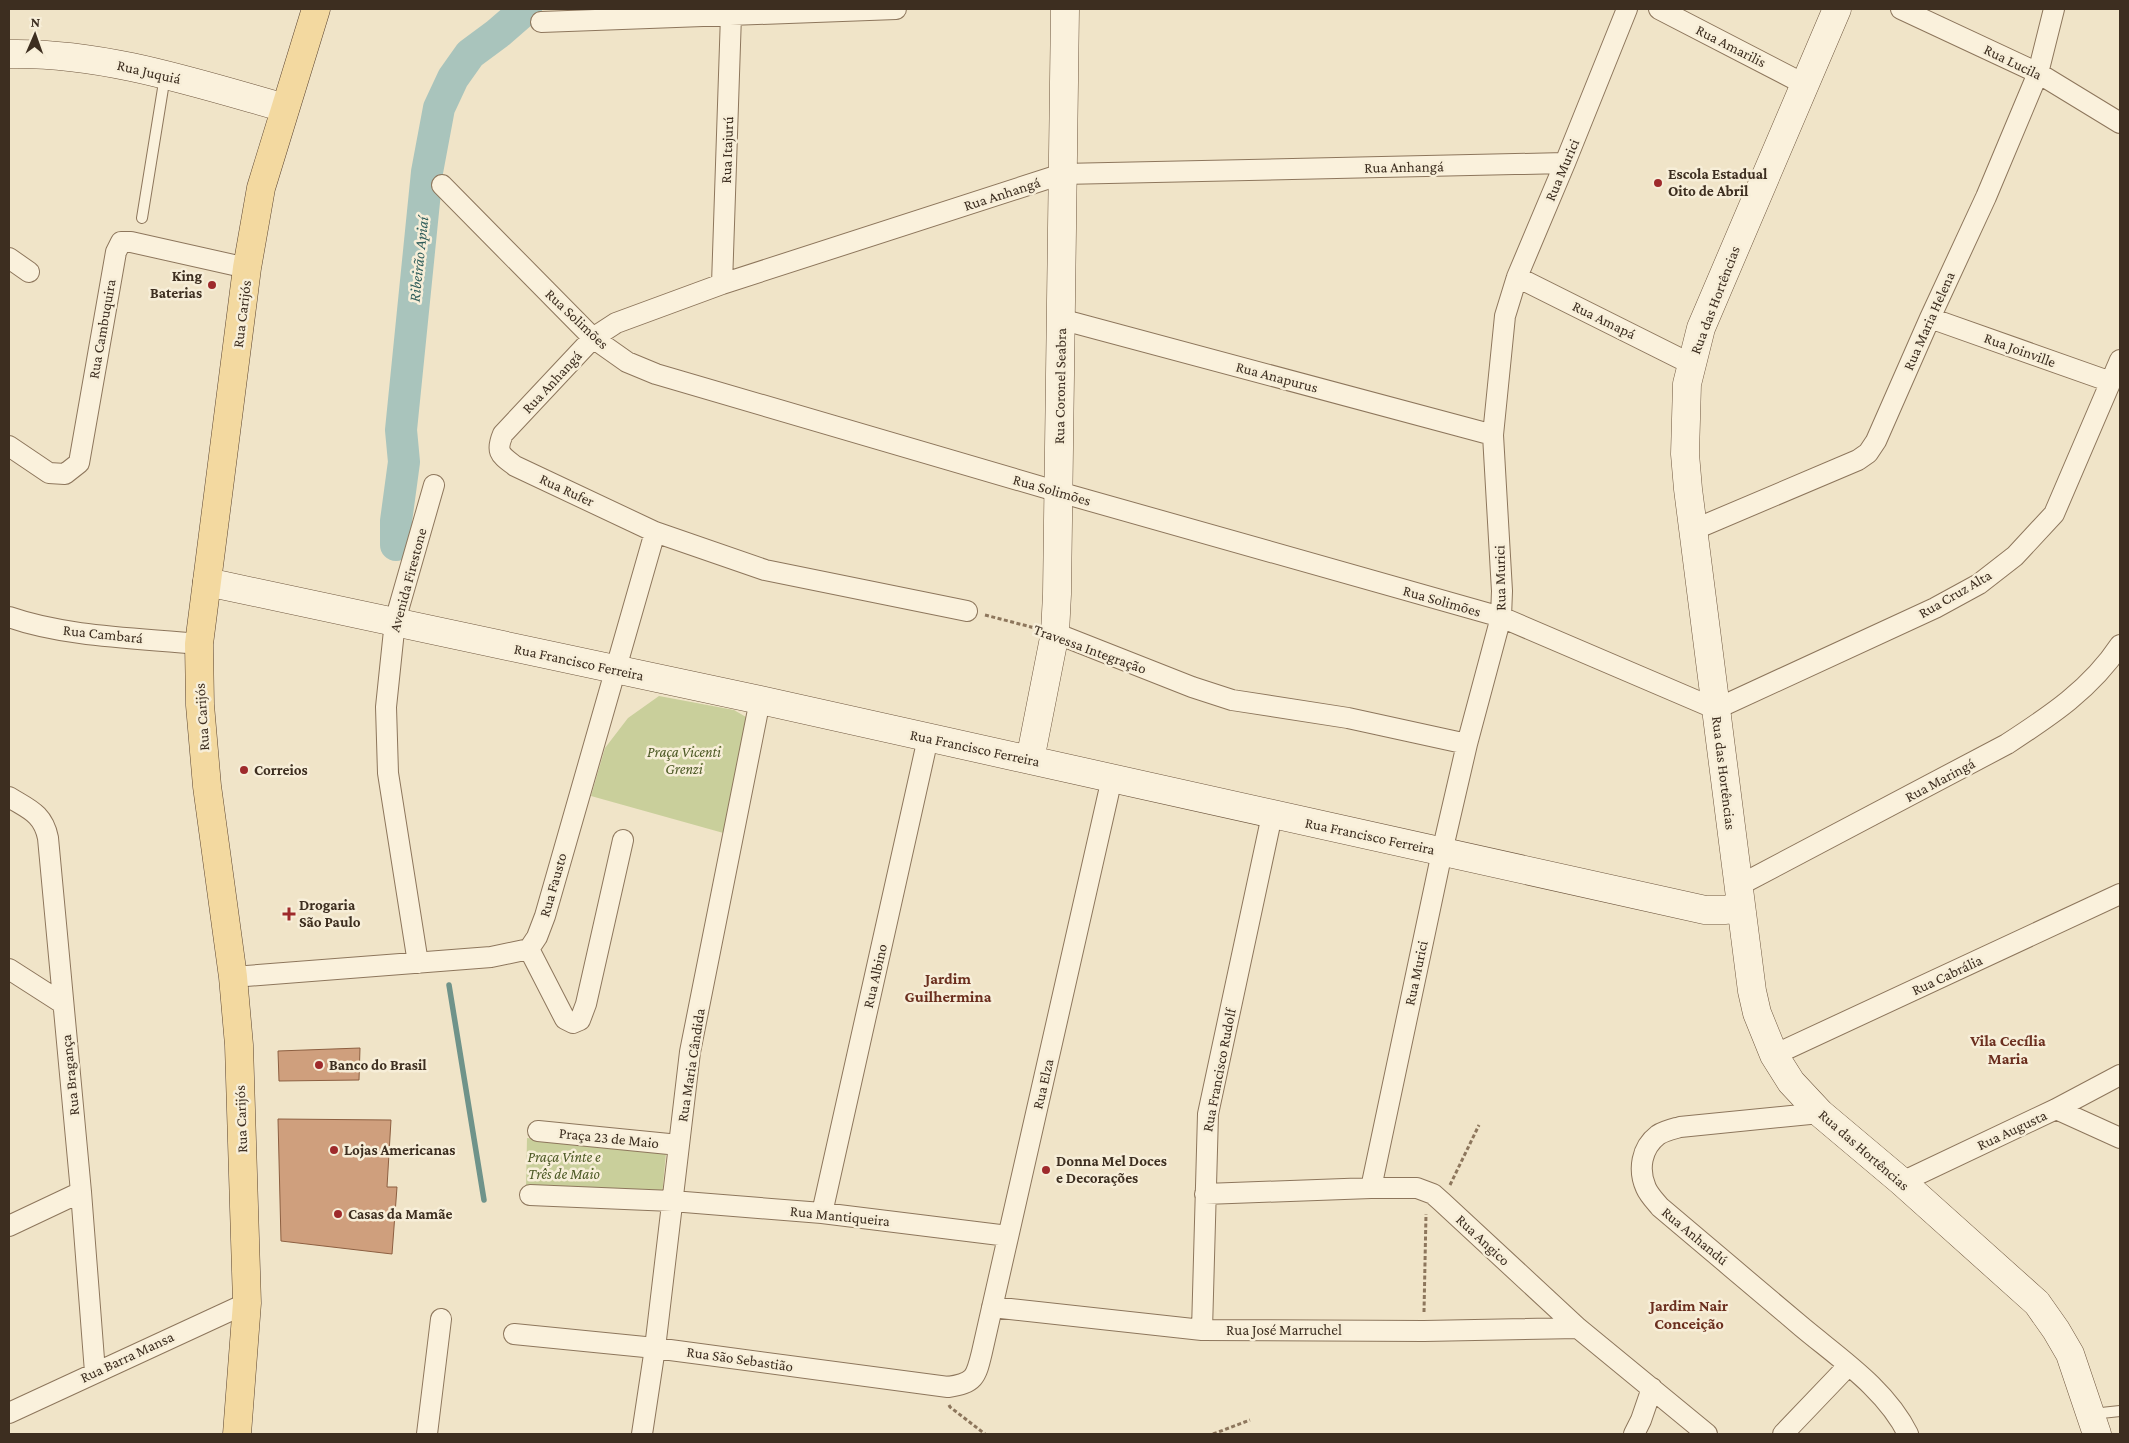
<svg xmlns="http://www.w3.org/2000/svg" width="2129" height="1443" font-family="'Crimson Pro',serif">
	<style>
		.green { fill: #c9cf9b }
		.lines { fill: none; stroke-linecap: round; stroke-linejoin: round }
		.stream { stroke: #6f938a; stroke-width: 5.5 }
		.river { stroke: #a9c4bc; stroke-width: 32 }
		.building { fill: #cf9f7d; stroke: #8d5f41 }
		.lane-casing { stroke: #8d765c; stroke-width: 12 }
		.street-casing { stroke: #8d765c; stroke-width: 22 }
		.secondary-casing { stroke: #6f573f; stroke-width: 29 }
		.primary-casing { stroke: #5b4430; stroke-width: 29 }
		.path { stroke: #8d765c; stroke-width: 3; stroke-dasharray: 4 2.5; stroke-linecap: butt }
		.lane { stroke: #faf1dc; stroke-width: 10 }
		.street { stroke: #faf1dc; stroke-width: 20 }
		.secondary { stroke: #faf1dc; stroke-width: 28 }
		.primary { stroke: #f3d9a0; stroke-width: 28 }
		.poi-dot { fill: #9e2a2b; stroke: #f7eed8; stroke-width: 2 }
		.labels { text-anchor: middle; stroke-width: 5; stroke-linejoin: round; paint-order: stroke }
		.street-label { font-size: 15px; fill: #3d2e20; stroke: #f7eed8 }
		.poi-label { font-size: 15px; font-weight: bold; fill: #3d2e20; stroke: #f7eed8; text-anchor: start }
		.park-label { font-size: 15px; font-style: italic; fill: #4d5a26; stroke: #f7eed8 }
		.water-label { font-size: 16px; font-style: italic; fill: #2f5d5a; stroke: #f7eed8 }
		.neighbourhood-label { font-size: 16px; font-weight: bold; fill: #6b2e1e; stroke: #f7eed8 }
	</style>
	<rect width="100%" height="100%" fill="#f0e4c8"/>
	<path class="green" d="M659,696L734,710L746,717L750,723L727,834L591,796L605,748L628,718Z
		M527,1138L666,1153L662,1196L526,1188Z"/>
	<g class="lines">
		<path class="stream" d="M449,985L484,1200"/>
		<path class="river" d="M396,545V521L404,462L401,430L427,172L439,108L453,78L470,54L497,34L526,9"/>
	</g>
	<path class="building" d="M360,1048L359,1080L279,1081L278,1051Z
		M278,1119L391,1120L387,1187H397L392,1254L281,1241Z"/>
	<g class="lines">
		<g class="lane-casing">
			<path id="lane" d="M142,218L165,76
				M2092,1414L2120,1411"/>
		</g>
		<g class="street-casing">
			<path id="street" d="M1659,9L1804,84
				M1901,9L2038,73L2120,123
				M541,22L896,9
				M442,185L593,338L627,362L656,374L1059,492L1501,617L1716,709L1935,608L1979,584L2015,556L2054,514L2120,360
				M9,258L29,272
				M1517,277L1691,364
				M722,284L731,15
				M1930,318L2111,382
				M1060,319L1493,435
				M9,446L49,473L65,474L79,463L116,252L121,242H131L247,268
				M1693,530L1858,460L1868,453L1876,441L1930,318L1986,197L2038,73L2054,9
				M967,611L765,570L655,532L515,466C501,455 495,453 503,434L593,338L616,323L722,284L1062,174L1565,163
				M9,617C66,637 138,638 199,644
				M1055,633L1192,687L1232,700L1348,718L1467,744
				M9,797C28,809 43,813 48,838L81,1192L95,1372
				M1738,886L2007,744C2050,716 2091,689 2120,645
				M529,949L565,1019L573,1023L580,1020L586,1004L623,840
				M418,963L388,773L386,707L395,621L434,485
				M9,969L62,1003
				M233,977L491,957L529,949L537,937L545,916L655,532
				M1774,1055L2120,894
				M2056,1109L2120,1138
				M1820,1113L1680,1127C1673,1129 1664,1131 1658,1135C1641,1148 1638,1170 1646,1188C1649,1195 1655,1201 1660,1207C1707,1247 1755,1287 1802,1327C1839,1358 1886,1389 1908,1434
				M538,1131L679,1145
				M1902,1182L2056,1109L2120,1075
				M1371,1188L1442,852L1467,744L1501,617L1502,591L1493,435L1505,316L1517,277L1565,163L1627,9
				M1205,1194L1371,1188H1417L1433,1194L1442,1202L1578,1328L1707,1434
				M530,1195L672,1201L822,1213L1008,1236
				M822,1213L928,738
				M9,1226L81,1192
				M992,1307L1202,1330L1424,1331L1578,1328
				M1202,1330L1208,1114L1272,815
				M514,1334L655,1348L948,1387C975,1383 976,1377 982,1352L1112,778
				M9,1413L247,1303
				M427,1434L441,1319
				M642,1434L655,1348L690,1052L760,700
				M1634,1434L1641,1420L1652,1388
				M1783,1434L1848,1366"/>
		</g>
		<g class="secondary-casing">
			<path id="secondary" d="M1837,9L1701,328L1687,384L1685,454L1688,489L1752,991L1757,1013L1774,1055L1791,1082L1820,1113L1902,1182L2037,1303L2056,1330L2070,1354L2097,1434
				M9,54C103,52 196,83 285,108
				M207,582L760,700L1705,910H1726L1741,905
				M1030,760L1055,633L1057,594L1065,9"/>
		</g>
		<g class="primary-casing">
			<path id="primary" d="M237,1434L247,1303L239,1045L233,977L207,786L200,705L199,644L247,268L261,188L316,9"/>
		</g>
		<path class="path" d="M985,615L1035,628
			M1450,1185L1479,1125
			M1424,1312L1426,1214
			M949,1405L950,1407L985,1434
			M1213,1434L1250,1420"/>
		<use href="#lane" class="lane"/>
		<use href="#street" class="street"/>
		<use href="#secondary" class="secondary"/>
		<use href="#primary" class="primary"/>
	</g>
	<g class="poi-dot">
		<circle cx="1658" cy="183" r="5"/>
		<circle cx="212" cy="285" r="5"/>
		<circle cx="244" cy="770" r="5"/>
		<path d="M286.5 906.5h5v5h5v5h-5v5h-5v-5h-5v-5h5z"/>
		<circle cx="319" cy="1065" r="5"/>
		<circle cx="334" cy="1150" r="5"/>
		<circle cx="1046" cy="1170" r="5"/>
		<circle cx="338" cy="1214" r="5"/>
	</g>
	<g class="labels">
		<g class="street-label">
			<text transform="translate(1731 46) rotate(27)" y="5">Rua Amarilis</text>
			<text transform="translate(2013 62) rotate(26)" y="5">Rua Lucila</text>
			<text transform="translate(149 72) rotate(13)" y="5">Rua Juquiá</text>
			<text transform="translate(727 150) rotate(-88)" y="5">Rua Itajurú</text>
			<text transform="translate(1404 167) rotate(-1)" y="5">Rua Anhangá</text>
			<text transform="translate(1562 170) rotate(-67)" y="5">Rua Murici</text>
			<text transform="translate(1002 194) rotate(-18)" y="5">Rua Anhangá</text>
			<text transform="translate(1715 300) rotate(-69)" y="5">Rua das Hortências</text>
			<text transform="translate(242 314) rotate(-83)" y="5">Rua Carijós</text>
			<text transform="translate(577 319) rotate(43)" y="5">Rua Solimões</text>
			<text transform="translate(1604 320) rotate(26)" y="5">Rua Amapá</text>
			<text transform="translate(1929 321) rotate(-66)" y="5">Rua Maria Helena</text>
			<text transform="translate(102 329) rotate(-80)" y="5">Rua Cambuquira</text>
			<text transform="translate(2020 350) rotate(20)" y="5">Rua Joinville</text>
			<text transform="translate(1277 377) rotate(15)" y="5">Rua Anapurus</text>
			<text transform="translate(552 382) rotate(-47)" y="5">Rua Anhangá</text>
			<text transform="translate(1060 386) rotate(-89)" y="5">Rua Coronel Seabra</text>
			<text transform="translate(567 490) rotate(25)" y="5">Rua Rufer</text>
			<text transform="translate(1052 490) rotate(16)" y="5">Rua Solimões</text>
			<text transform="translate(1500 578) rotate(-91)" y="5">Rua Murici</text>
			<text transform="translate(408 580) rotate(-75)" y="5">Avenida Firestone</text>
			<text transform="translate(1955 594) rotate(-30)" y="5">Rua Cruz Alta</text>
			<text transform="translate(1442 601) rotate(16)" y="5">Rua Solimões</text>
			<text transform="translate(103 634) rotate(6)" y="5">Rua Cambará</text>
			<text transform="translate(1090 649) rotate(20)" y="5">Travessa Integração</text>
			<text transform="translate(579 662) rotate(12)" y="5">Rua Francisco Ferreira</text>
			<text transform="translate(202 717) rotate(-94)" y="5">Rua Carijós</text>
			<text transform="translate(975 748) rotate(12)" y="5">Rua Francisco Ferreira</text>
			<text transform="translate(1724 773) rotate(83)" y="5">Rua das Hortências</text>
			<text transform="translate(1940 780) rotate(-28)" y="5">Rua Maringá</text>
			<text transform="translate(1370 836) rotate(12)" y="5">Rua Francisco Ferreira</text>
			<text transform="translate(553 885) rotate(-74)" y="5">Rua Fausto</text>
			<text transform="translate(1416 973) rotate(-78)" y="5">Rua Murici</text>
			<text transform="translate(1947 975) rotate(-25)" y="5">Rua Cabrália</text>
			<text transform="translate(875 976) rotate(-77)" y="5">Rua Albino</text>
			<text transform="translate(691 1065) rotate(-81)" y="5">Rua Maria Cândida</text>
			<text transform="translate(1219 1070) rotate(-79)" y="5">Rua Francisco Rudolf</text>
			<text transform="translate(70 1075) rotate(-96)" y="5">Rua Bragança</text>
			<text transform="translate(1043 1084) rotate(-77)" y="5">Rua Elza</text>
			<text transform="translate(241 1119) rotate(-92)" y="5">Rua Carijós</text>
			<text transform="translate(2012 1130) rotate(-25)" y="5">Rua Augusta</text>
			<text transform="translate(609 1138) rotate(6)" y="5">Praça 23 de Maio</text>
			<text transform="translate(1864 1150) rotate(41)" y="5">Rua das Hortências</text>
			<text transform="translate(840 1216) rotate(6)" y="5">Rua Mantiqueira</text>
			<text transform="translate(1695 1236) rotate(40)" y="5">Rua Anhandú</text>
			<text transform="translate(1483 1240) rotate(43)" y="5">Rua Angico</text>
			<text x="1284" y="1335">Rua José Marruchel</text>
			<text transform="translate(127 1357) rotate(-25)" y="5">Rua Barra Mansa</text>
			<text transform="translate(740 1359) rotate(8)" y="5">Rua São Sebastião</text>
		</g>
		<g class="poi-label">
			<text x="1668" y="179">Escola Estadual<tspan x="1668" dy="17">Oito de Abril</tspan></text>
			<text x="202" y="281" text-anchor="end">King<tspan x="202" dy="17">Baterias</tspan></text>
			<text x="254" y="775">Correios</text>
			<text x="299" y="910">Drogaria<tspan x="299" dy="17">São Paulo</tspan></text>
			<text x="329" y="1070">Banco do Brasil</text>
			<text x="344" y="1155">Lojas Americanas</text>
			<text x="1056" y="1166">Donna Mel Doces<tspan x="1056" dy="17">e Decorações</tspan></text>
			<text x="348" y="1219">Casas da Mamãe</text>
		</g>
		<g class="park-label">
			<text x="684" y="757">Praça Vicenti<tspan x="684" dy="17">Grenzi</tspan></text>
			<text x="564" y="1162">Praça Vinte e<tspan x="564" dy="17">Três de Maio</tspan></text>
		</g>
		<g class="water-label">
			<text transform="translate(418 259) rotate(-84)" y="6">Ribeirão Apiaí</text>
		</g>
		<g class="neighbourhood-label">
			<text x="948" y="984">Jardim<tspan x="948" dy="18">Guilhermina</tspan></text>
			<text x="2008" y="1046">Vila Cecília<tspan x="2008" dy="18">Maria</tspan></text>
			<text x="1689" y="1311">Jardim Nair<tspan x="1689" dy="18">Conceição</tspan></text>
		</g>
	</g>
	<rect width="2129" height="1443" fill="none" stroke="#3d2e20" stroke-width="20"/>
	<g transform="translate(35 35) rotate(2)" stroke="#f7eed8" stroke-width="4" paint-order="stroke">
	<path d="M0-4L9 19L0 12L-9 19Z" fill="#3d2e20"/>
	<text y="-8" font-size="14" font-weight="bold" text-anchor="middle" fill="#3d2e20">N</text>
	</g>
</svg>
